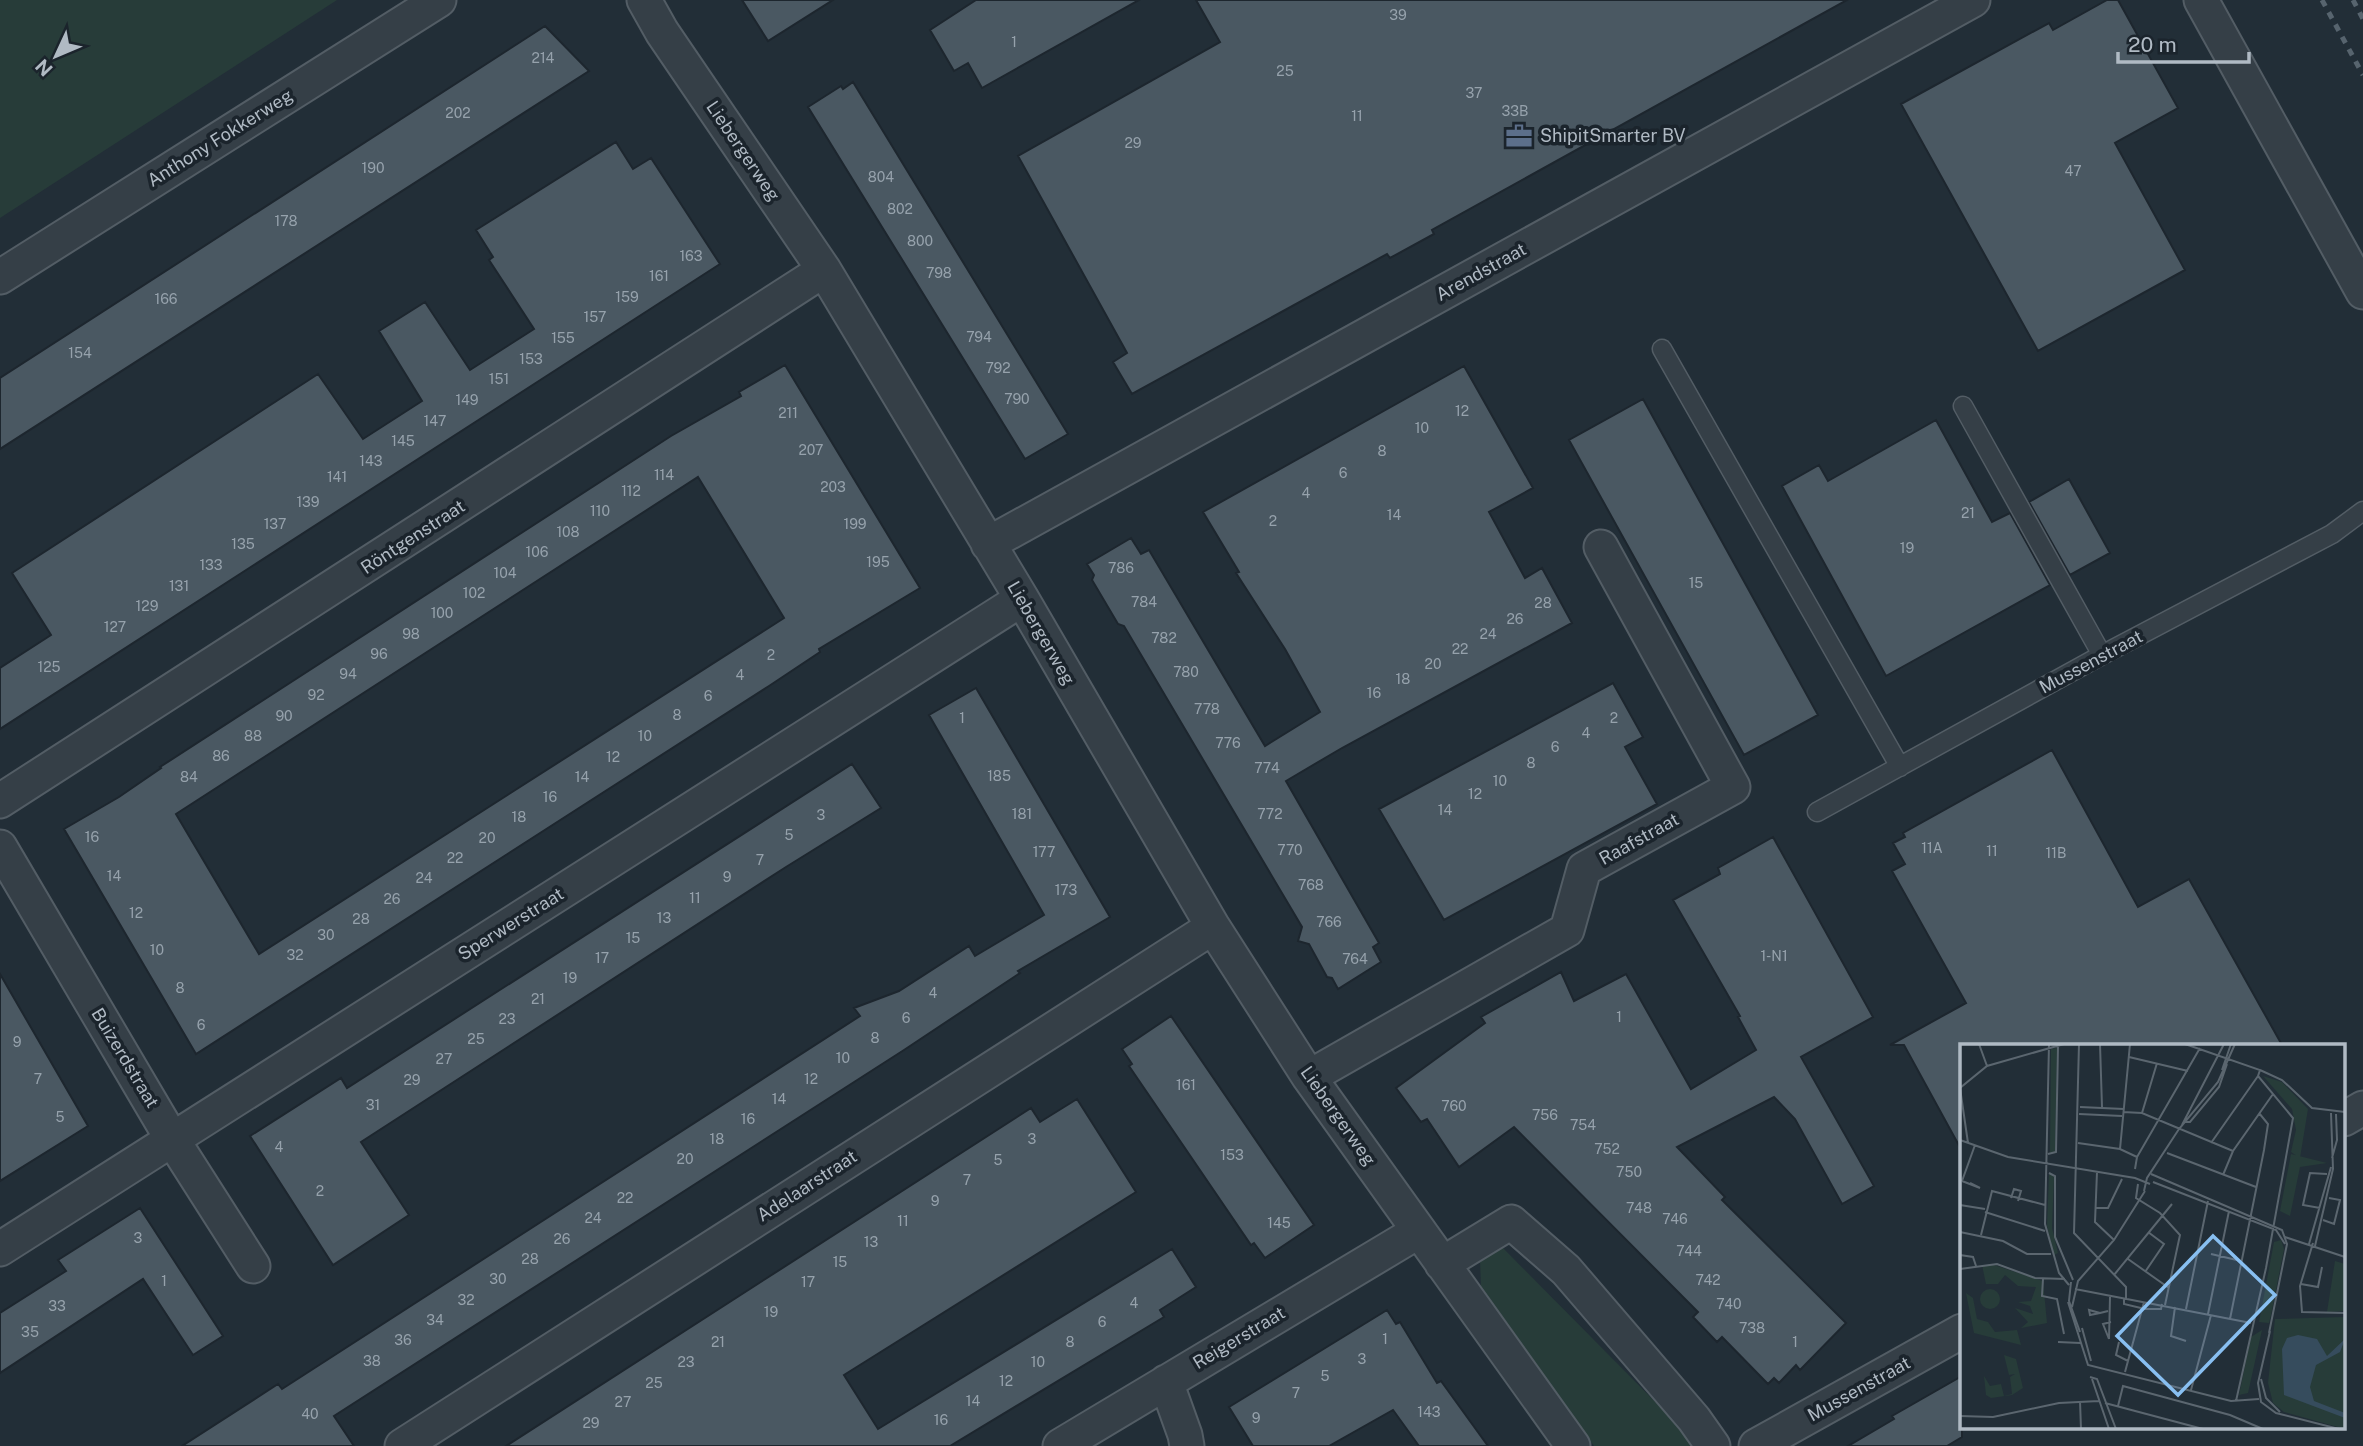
<svg xmlns="http://www.w3.org/2000/svg" width="2363" height="1446" font-family="'Public Sans',sans-serif">
	<style>
		.green { fill: #273c39 }
		.building { fill: #4a5862; stroke: #1d262e; stroke-width: 2; fill-rule: evenodd }
		.lines { fill: none; stroke-linecap: round; stroke-linejoin: round }
		.service-casing { stroke: #535d65; stroke-width: 21 }
		.minor-casing { stroke: #535d65; stroke-width: 37 }
		.service { stroke: #353f47; stroke-width: 18 }
		.minor { stroke: #353f47; stroke-width: 33 }
		.rail { stroke: #57646e; stroke-width: 5; stroke-dasharray: 7 7; stroke-linecap: butt }
		.labels { text-anchor: middle; stroke-width: 7; stroke-linejoin: round; paint-order: stroke }
		.number-label { font-size: 14px; fill: #96a2ac }
		.poi-label { font-size: 18px; fill: #b0bac4; stroke: #1b242c; text-anchor: start }
		.street-label { font-size: 18px; fill: #b0bac4; stroke: #1b242c }
		.inset-road { fill: none; stroke: #5b666f; stroke-width: 2 }
		.view { fill: #88bff1; fill-opacity: 0.15; stroke: #88bff1; stroke-width: 3.5 }
		.inset-edge { fill: none; stroke: #b0bac4; stroke-width: 3.5 }
	</style>
	<rect width="100%" height="100%" fill="#222e37"/>
	<path class="green" d="M0,0H337L0,218Z
		M1503,1248L1689,1436L1691,1446H1594L1481,1286L1480,1260Z"/>
	<path class="building" d="M742,0H833L768,41Z
		M976,0H1139L982,88L968,63L954,71L930,30Z
		M1196,0H1847L1432,230L1434,234L1390,258L1387,254L1132,394L1113,362L1127,353L1018,156L1220,42Z
		M2107,0H2118L2178,108L2115,143L2185,270L2038,351L1901,104L2049,23L2053,30Z
		M545,26L589,71L0,449V378Z
		M853,82L1068,434L1025,459L808,107L841,86L843,89Z
		M616,142L633,169L651,158L720,264L0,729V668L51,635L12,573L318,374L363,439L422,401L379,331L425,302L470,370L534,329L489,260L493,257L476,230Z
		M785,365L920,588L819,649L820,652L769,686L196,1054L64,829L119,797L161,768L160,767L671,436L741,396L739,392ZM698,477L784,618L259,954L176,814Z
		M1464,366L1533,488L1489,512L1525,578L1542,568L1572,623L1342,748L1286,781L1379,943L1373,947L1381,962L1338,989L1332,978L1327,977L1309,944L1298,941L1302,927L1124,626L1118,624L1092,580L1094,575L1087,564L1131,538L1141,554L1149,550L1265,746L1320,712L1285,649L1236,573L1239,572L1203,512Z
		M1643,399L1818,715L1744,755L1569,440Z
		M1936,420L1992,522L2010,513L2050,585L1886,676L1782,486L1819,465L1828,481Z
		M2069,479L2110,553L2070,575L2029,502Z
		M1613,683L1643,737L1625,747L1657,804L1444,920L1379,809Z
		M976,688L1110,917L1018,971L1020,973L904,1050L334,1416L354,1446H182L278,1384L282,1389L860,1016L854,1008L899,991L969,946L975,956L1044,915L929,715Z
		M2052,750L2138,907L2189,879L2282,1045H1962V1151L1904,1045H1890L1966,1003L1892,871L1905,864L1893,843L1905,837L1903,833Z
		M852,764L881,808L786,867L361,1142L409,1215L333,1265L250,1136L341,1078L347,1088Z
		M1773,837L1873,1017L1801,1057L1874,1186L1842,1204L1795,1119L1774,1097L1677,1147L1725,1197L1722,1200L1846,1323L1800,1370L1796,1365L1779,1383L1774,1378L1768,1384L1722,1337L1717,1342L1693,1317L1698,1312L1514,1127L1459,1167L1427,1119L1421,1122L1396,1088L1485,1023L1481,1017L1561,972L1574,1001L1626,974L1691,1089L1756,1050L1738,1017L1740,1016L1673,900L1720,874L1718,868Z
		M0,974L88,1126L0,1181Z
		M1171,1016L1314,1225L1265,1258L1254,1243L1251,1245L1129,1066L1132,1064L1122,1049Z
		M1077,1099L1136,1192L844,1375L878,1429L1172,1249L1196,1287L1160,1310L1164,1317L950,1446H506L1031,1108L1040,1122Z
		M140,1208L223,1336L193,1355L143,1279L0,1373V1313L66,1271L58,1260Z
		M1387,1310L1396,1324L1400,1322L1437,1383L1441,1381L1488,1446H1419L1393,1410L1329,1446H1253L1229,1407Z
		M1962,1376V1437L1947,1446H1848L1894,1419L1892,1416Z"/>
	<g class="lines">
		<g class="service-casing">
			<path id="service" d="M1662,349L1900,767
				M1963,406L2102,655
				M1817,812L2102,655L2332,534L2363,511"/>
		</g>
		<g class="minor-casing">
			<path id="minor" d="M644,0L662,32L824,270L1022,599L1213,927L1309,1077L1573,1446
				M2201,0L2363,292
				M0,277L439,0
				M988,544L1973,0
				M0,801L824,270
				M0,847L172,1139L253,1266
				M1309,1077L1567,930L1584,869L1733,787L1601,547
				M2344,1119L2363,1108
				M0,1249L1022,599
				M1442,1264L1511,1222L1566,1270L1694,1419L1713,1446
				M1166,1382L1185,1435L1187,1446
				M402,1446L1213,927
				M1060,1446L1419,1231
				M1756,1446L1962,1331"/>
		</g>
		<use href="#service" class="service"/>
		<use href="#minor" class="minor"/>
		<path class="rail" d="M2322,0L2363,75
			M2353,0L2363,19"/>
	</g>
	<defs>
		<g id="office-bare" transform="scale(2.1)"><path d="M-6-3h4V-5.5h4V-3h4V5H-6ZM-1-4.5V-3h2v-1.5ZM-6 0V1H6V0Z" fill="#5c6f8a" stroke="#1b242c" stroke-width="2.5" paint-order="stroke"/></g>
	</defs>
	<g fill-rule="evenodd">
		<use href="#office-bare" x="1519" y="136"/>
	</g>
	<g class="labels">
		<g class="number-label">
			<text x="1398" y="20">39</text>
			<text x="1014" y="47">1</text>
			<text x="543" y="63">214</text>
			<text x="1285" y="76">25</text>
			<text x="1474" y="98">37</text>
			<text x="1515" y="116">33B</text>
			<text x="458" y="118">202</text>
			<text x="1357" y="121">11</text>
			<text x="1133" y="148">29</text>
			<text x="373" y="173">190</text>
			<text x="2073" y="176">47</text>
			<text x="881" y="182">804</text>
			<text x="900" y="214">802</text>
			<text x="286" y="226">178</text>
			<text x="920" y="246">800</text>
			<text x="691" y="261">163</text>
			<text x="939" y="278">798</text>
			<text x="659" y="281">161</text>
			<text x="627" y="302">159</text>
			<text x="166" y="304">166</text>
			<text x="595" y="322">157</text>
			<text x="979" y="342">794</text>
			<text x="563" y="343">155</text>
			<text x="80" y="358">154</text>
			<text x="531" y="364">153</text>
			<text x="998" y="373">792</text>
			<text x="499" y="384">151</text>
			<text x="1017" y="404">790</text>
			<text x="467" y="405">149</text>
			<text x="1462" y="416">12</text>
			<text x="788" y="418">211</text>
			<text x="435" y="426">147</text>
			<text x="1422" y="433">10</text>
			<text x="403" y="446">145</text>
			<text x="811" y="455">207</text>
			<text x="1382" y="456">8</text>
			<text x="371" y="466">143</text>
			<text x="1343" y="478">6</text>
			<text x="664" y="480">114</text>
			<text x="337" y="482">141</text>
			<text x="833" y="492">203</text>
			<text x="631" y="496">112</text>
			<text x="1306" y="498">4</text>
			<text x="308" y="507">139</text>
			<text x="600" y="516">110</text>
			<text x="1968" y="518">21</text>
			<text x="1394" y="520">14</text>
			<text x="1273" y="526">2</text>
			<text x="275" y="529">137</text>
			<text x="855" y="529">199</text>
			<text x="568" y="537">108</text>
			<text x="243" y="549">135</text>
			<text x="1907" y="553">19</text>
			<text x="537" y="557">106</text>
			<text x="878" y="567">195</text>
			<text x="211" y="570">133</text>
			<text x="1121" y="573">786</text>
			<text x="505" y="578">104</text>
			<text x="1696" y="588">15</text>
			<text x="179" y="591">131</text>
			<text x="474" y="598">102</text>
			<text x="1144" y="607">784</text>
			<text x="1543" y="608">28</text>
			<text x="147" y="611">129</text>
			<text x="442" y="618">100</text>
			<text x="1515" y="624">26</text>
			<text x="115" y="632">127</text>
			<text x="411" y="639">98</text>
			<text x="1488" y="639">24</text>
			<text x="1164" y="643">782</text>
			<text x="1460" y="654">22</text>
			<text x="379" y="659">96</text>
			<text x="771" y="660">2</text>
			<text x="1433" y="669">20</text>
			<text x="49" y="672">125</text>
			<text x="1186" y="677">780</text>
			<text x="348" y="679">94</text>
			<text x="740" y="680">4</text>
			<text x="1403" y="684">18</text>
			<text x="1374" y="698">16</text>
			<text x="316" y="700">92</text>
			<text x="708" y="701">6</text>
			<text x="1207" y="714">778</text>
			<text x="677" y="720">8</text>
			<text x="284" y="721">90</text>
			<text x="962" y="723">1</text>
			<text x="1614" y="723">2</text>
			<text x="1586" y="738">4</text>
			<text x="253" y="741">88</text>
			<text x="645" y="741">10</text>
			<text x="1228" y="748">776</text>
			<text x="1555" y="752">6</text>
			<text x="221" y="761">86</text>
			<text x="613" y="762">12</text>
			<text x="1531" y="768">8</text>
			<text x="1267" y="773">774</text>
			<text x="999" y="781">185</text>
			<text x="189" y="782">84</text>
			<text x="582" y="782">14</text>
			<text x="1500" y="786">10</text>
			<text x="1475" y="799">12</text>
			<text x="550" y="802">16</text>
			<text x="1445" y="815">14</text>
			<text x="1022" y="819">181</text>
			<text x="1270" y="819">772</text>
			<text x="821" y="820">3</text>
			<text x="519" y="822">18</text>
			<text x="789" y="840">5</text>
			<text x="92" y="842">16</text>
			<text x="487" y="843">20</text>
			<text x="1932" y="853">11A</text>
			<text x="1290" y="855">770</text>
			<text x="1992" y="856">11</text>
			<text x="1044" y="857">177</text>
			<text x="2056" y="858">11B</text>
			<text x="455" y="863">22</text>
			<text x="760" y="865">7</text>
			<text x="114" y="881">14</text>
			<text x="727" y="882">9</text>
			<text x="424" y="883">24</text>
			<text x="1311" y="890">768</text>
			<text x="1066" y="895">173</text>
			<text x="695" y="903">11</text>
			<text x="392" y="904">26</text>
			<text x="136" y="918">12</text>
			<text x="664" y="923">13</text>
			<text x="361" y="924">28</text>
			<text x="1329" y="927">766</text>
			<text x="326" y="940">30</text>
			<text x="633" y="943">15</text>
			<text x="157" y="955">10</text>
			<text x="295" y="960">32</text>
			<text x="1774" y="961">1-N1</text>
			<text x="602" y="963">17</text>
			<text x="1355" y="964">764</text>
			<text x="570" y="983">19</text>
			<text x="180" y="993">8</text>
			<text x="933" y="998">4</text>
			<text x="538" y="1004">21</text>
			<text x="1619" y="1022">1</text>
			<text x="906" y="1023">6</text>
			<text x="507" y="1024">23</text>
			<text x="201" y="1030">6</text>
			<text x="875" y="1043">8</text>
			<text x="476" y="1044">25</text>
			<text x="17" y="1047">9</text>
			<text x="843" y="1063">10</text>
			<text x="444" y="1064">27</text>
			<text x="38" y="1084">7</text>
			<text x="811" y="1084">12</text>
			<text x="412" y="1085">29</text>
			<text x="1186" y="1090">161</text>
			<text x="779" y="1104">14</text>
			<text x="373" y="1110">31</text>
			<text x="1454" y="1111">760</text>
			<text x="1545" y="1120">756</text>
			<text x="60" y="1122">5</text>
			<text x="748" y="1124">16</text>
			<text x="1583" y="1130">754</text>
			<text x="717" y="1144">18</text>
			<text x="1032" y="1144">3</text>
			<text x="279" y="1152">4</text>
			<text x="1607" y="1154">752</text>
			<text x="1232" y="1160">153</text>
			<text x="685" y="1164">20</text>
			<text x="998" y="1165">5</text>
			<text x="1629" y="1177">750</text>
			<text x="967" y="1185">7</text>
			<text x="320" y="1196">2</text>
			<text x="625" y="1203">22</text>
			<text x="935" y="1206">9</text>
			<text x="1639" y="1213">748</text>
			<text x="593" y="1223">24</text>
			<text x="1675" y="1224">746</text>
			<text x="903" y="1226">11</text>
			<text x="1279" y="1228">145</text>
			<text x="138" y="1243">3</text>
			<text x="562" y="1244">26</text>
			<text x="871" y="1247">13</text>
			<text x="1689" y="1256">744</text>
			<text x="530" y="1264">28</text>
			<text x="840" y="1267">15</text>
			<text x="498" y="1284">30</text>
			<text x="1708" y="1285">742</text>
			<text x="164" y="1286">1</text>
			<text x="808" y="1287">17</text>
			<text x="466" y="1305">32</text>
			<text x="1134" y="1308">4</text>
			<text x="1729" y="1309">740</text>
			<text x="57" y="1311">33</text>
			<text x="771" y="1317">19</text>
			<text x="435" y="1325">34</text>
			<text x="1102" y="1327">6</text>
			<text x="1752" y="1333">738</text>
			<text x="30" y="1337">35</text>
			<text x="1385" y="1344">1</text>
			<text x="403" y="1345">36</text>
			<text x="718" y="1347">21</text>
			<text x="1070" y="1347">8</text>
			<text x="1795" y="1347">1</text>
			<text x="1362" y="1364">3</text>
			<text x="372" y="1366">38</text>
			<text x="686" y="1367">23</text>
			<text x="1038" y="1367">10</text>
			<text x="1325" y="1381">5</text>
			<text x="1006" y="1386">12</text>
			<text x="654" y="1388">25</text>
			<text x="1296" y="1398">7</text>
			<text x="973" y="1406">14</text>
			<text x="623" y="1407">27</text>
			<text x="1429" y="1417">143</text>
			<text x="310" y="1419">40</text>
			<text x="1256" y="1423">9</text>
			<text x="941" y="1425">16</text>
			<text x="591" y="1428">29</text>
		</g>
		<g class="poi-label">
			<text x="1540" y="142">ShipitSmarter BV</text>
		</g>
		<g class="street-label">
			<text transform="translate(220 138) rotate(-32)" y="6">Anthony Fokkerweg</text>
			<text transform="translate(743 151) rotate(56)" y="6">Liebergerweg</text>
			<text transform="translate(1481 272) rotate(-29)" y="6">Arendstraat</text>
			<text transform="translate(413 537) rotate(-33)" y="6">Röntgenstraat</text>
			<text transform="translate(1041 633) rotate(60)" y="6">Liebergerweg</text>
			<text transform="translate(2091 662) rotate(-28)" y="6">Mussenstraat</text>
			<text transform="translate(1639 839) rotate(-29)" y="6">Raafstraat</text>
			<text transform="translate(511 924) rotate(-32)" y="6">Sperwerstraat</text>
			<text transform="translate(125 1058) rotate(59)" y="6">Buizerdstraat</text>
			<text transform="translate(1338 1116) rotate(55)" y="6">Liebergerweg</text>
			<text transform="translate(807 1186) rotate(-33)" y="6">Adelaarstraat</text>
			<text transform="translate(1239 1338) rotate(-31)" y="6">Reigerstraat</text>
			<text transform="translate(1859 1389) rotate(-29)" y="6">Mussenstraat</text>
		</g>
	</g>
	<g transform="translate(1960 1044)">
		<rect width="385" height="385" fill="#222e37"/>
		<path d="M97,4L95,108H90L91,5ZM303,32L322,38L348,65L340,114L331,108L336,86L332,65ZM331,110L367,119L340,123L330,172L320,167ZM89,130L94,132L92,184L98,209L94,211L87,182ZM321,196L324,205L311,271L309,279L299,278L314,198ZM375,217L385,220V267L367,268ZM22,221H34L83,237L87,279L61,284L68,278L55,264L73,270L70,262L58,258L71,257L76,243L58,242L45,231L38,240H26ZM20 255a10 10 0 1 1 20 0a10 10 0 1 1-20 0ZM6,249L13,254L17,275L28,278L35,288L57,286L61,301L14,289ZM385,273V385L324,368L313,359L308,339L315,275ZM302,286L288,349L279,351L291,293ZM44,311L56,315L63,344L52,351L31,354L26,351L24,332L30,342L41,340L44,352L52,350L50,333L55,330L49,331Z" fill="#273c39"/>
		<path d="M338,291L357,295L367,312L385,295L380,308L356,321L350,343L354,357L385,369V374L324,351L322,305L327,294Z" fill="#364c5d"/>
		<path class="inset-road" d="M19,0L27,22M89,0L85,180L99,229L109,241M119,0L114,189L166,243V255M140,0L142,63M225,0L300,26L298,32L333,74L306,224L276,357M169,13L228,27M262,26L271,0M300,26L322,36L352,64L385,68M120,63L164,65M163,68L182,69L273,107M182,69L197,19M119,70L162,72M225,78H230L259,43L267,20M222,81L264,0M0,96L48,113L175,134L190,140M8,99L0,44L27,22L104,0M118,99L160,105L177,113M251,99L298,32M160,105L170,0M207,109L296,143M88,110L96,108L98,2M372,114L377,96L376,70M175,125L177,113L240,4M137,128L135,178L154,196M89,129L95,132V193L113,236M191,130L322,186L327,200L309,289M263,131L273,107L313,50M2,137L15,101M2,137L20,144L10,139M193,138L316,186L325,200M178,140L176,154L200,169L220,191L205,261M184,147L187,134L219,85L258,38L275,0M51,154L54,145L61,147L58,157M0,161L25,165M135,164H148L162,135M360,164L343,161L350,129L367,130M25,168L85,187M363,176L374,180L380,156L369,154M0,188L43,197L67,210H91M21,191L32,147L85,161M325,193L385,213M353,199L340,242L342,268L385,269M349,200L371,123M355,202L373,125L371,69M251,210L281,217M0,211L13,213L16,222M168,215L209,244M0,225L37,220L75,234L105,235M185,228L204,200L188,188M154,231L212,160M83,235L82,252L97,255L104,290M111,238L109,257L120,288M341,240L358,243L362,223M115,245L291,279M164,255V260L185,265H201L202,260M108,258L128,321L271,357L299,355M112,263L118,237L154,196L185,147M215,263L211,292L226,297M226,265L248,157M140,269L129,266L130,271L140,269L148,267M248,270L269,167M270,275L304,106L308,80L299,69M122,284L131,317M310,287L298,339L301,358L316,369L379,385M149,295L150,253M149,295L143,280L151,278M98,298L120,299M159,298L156,311L168,317M165,328L184,258M130,333L137,335L156,385M132,335L149,385M301,335L306,354L320,368M231,346L251,271M120,357L121,385M145,359L243,385M158,362L163,342L270,371L303,385M0,372L33,373L99,359L139,357"/>
		<path class="view" d="M253,192L315,251L218,351L157,292Z"/>
		<rect width="385" height="385" class="inset-edge"/>
	</g>
	<g transform="translate(56 56) rotate(226)" stroke="#1b242c" stroke-width="5" paint-order="stroke">
	<path d="M0-5L12 26L0 18L-12 26Z" fill="#b0bac4"/>
	<text y="-10" font-size="19" font-weight="bold" text-anchor="middle" fill="#b0bac4">N</text>
	</g>
	<path d="M2118 52v10h131v-10" fill="none" stroke="#b0bac4" stroke-width="3.5"/>
	<text x="2128" y="52" font-size="21" fill="#b0bac4" stroke="#1b242c" stroke-width="5" paint-order="stroke">20 m</text>
</svg>
